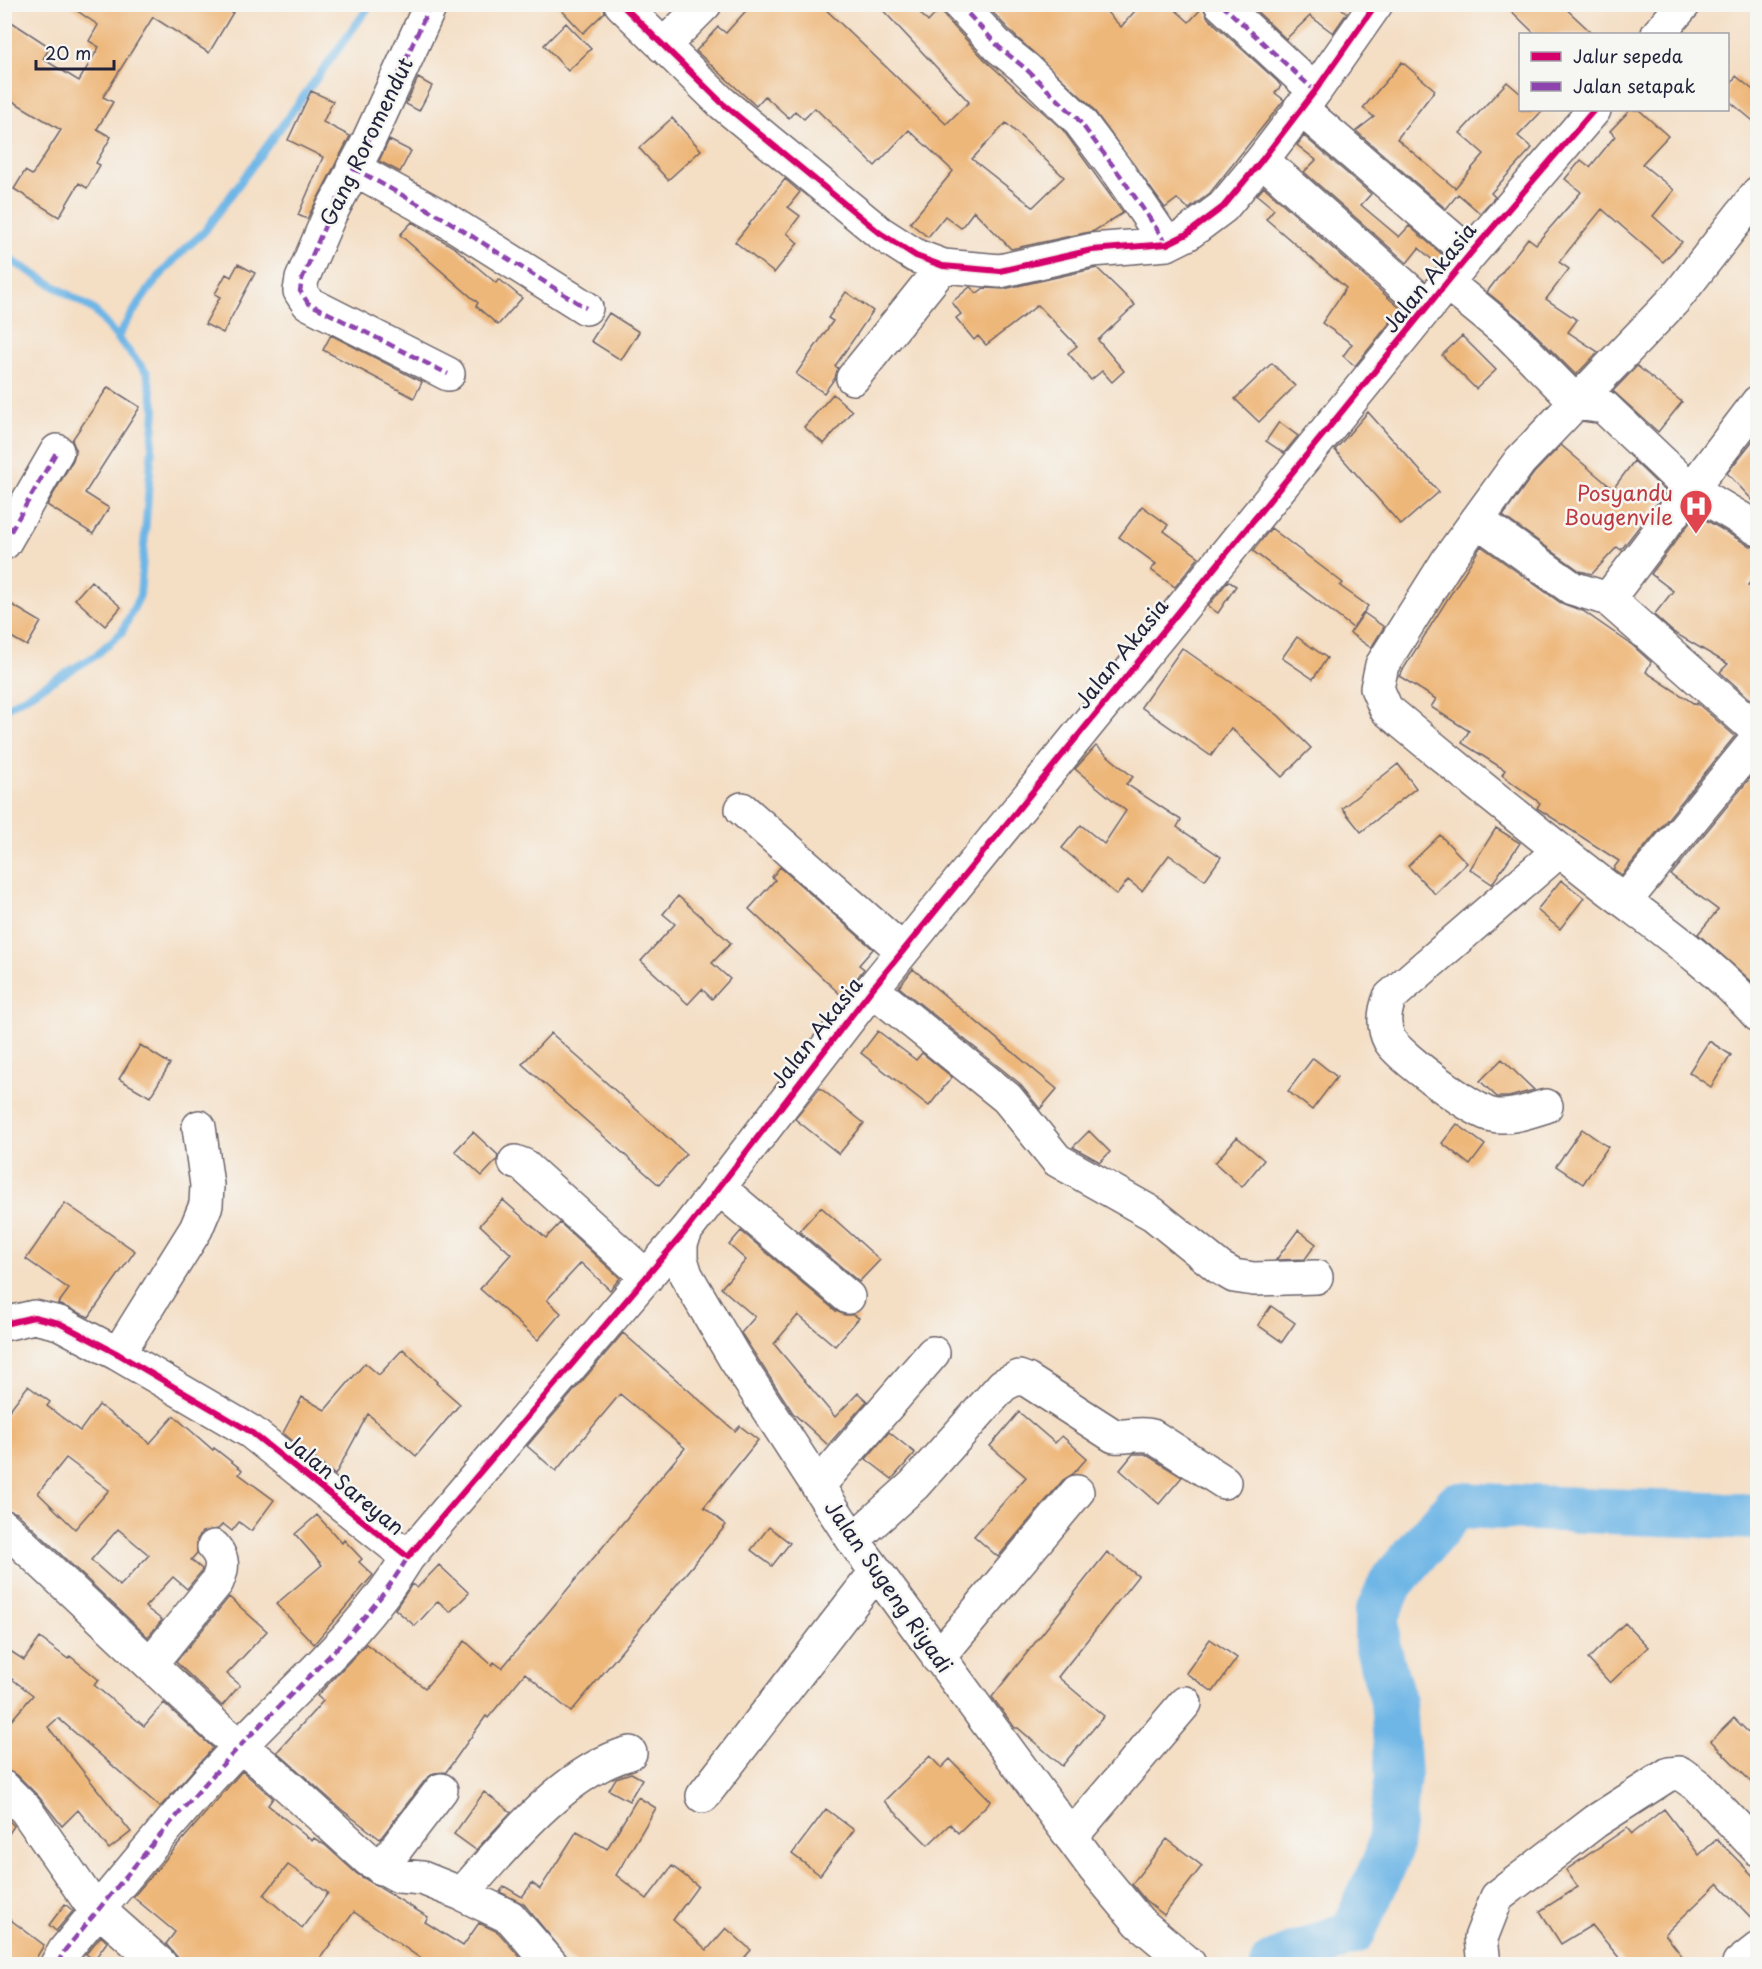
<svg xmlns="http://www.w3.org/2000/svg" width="1762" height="1969" font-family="'Playpen Sans',sans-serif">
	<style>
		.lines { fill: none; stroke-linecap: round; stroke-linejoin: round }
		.stream { stroke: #6eb6e6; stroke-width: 8 }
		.river { stroke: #6eb6e6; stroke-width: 46 }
		.building { fill: #eeb77a; fill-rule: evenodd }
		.minor-casing { stroke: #6c646b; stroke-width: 36 }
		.minor { stroke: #fff; stroke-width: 33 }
		.quiet { stroke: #8e44ad; stroke-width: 4.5; stroke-dasharray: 9 4.5; stroke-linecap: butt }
		.cycleway-casing { stroke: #f6f6f2; stroke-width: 10 }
		.cycleway { stroke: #d6006c; stroke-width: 6 }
		.labels { text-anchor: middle; stroke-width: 5; stroke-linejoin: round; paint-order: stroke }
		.street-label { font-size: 21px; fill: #22223b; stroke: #f6f6f2 }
		.health-label { font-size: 21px; fill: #be3a42; stroke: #f6f6f2; text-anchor: end }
	</style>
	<rect width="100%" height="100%" fill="#f6f6f2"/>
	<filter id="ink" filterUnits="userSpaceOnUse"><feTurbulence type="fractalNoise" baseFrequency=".0167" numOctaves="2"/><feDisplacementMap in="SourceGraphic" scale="12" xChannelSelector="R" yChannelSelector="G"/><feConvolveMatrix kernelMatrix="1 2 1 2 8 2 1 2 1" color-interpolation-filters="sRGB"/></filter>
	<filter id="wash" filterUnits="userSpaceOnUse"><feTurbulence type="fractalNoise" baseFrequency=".008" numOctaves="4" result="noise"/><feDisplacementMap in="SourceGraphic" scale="24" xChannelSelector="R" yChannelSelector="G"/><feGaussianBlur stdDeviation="1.35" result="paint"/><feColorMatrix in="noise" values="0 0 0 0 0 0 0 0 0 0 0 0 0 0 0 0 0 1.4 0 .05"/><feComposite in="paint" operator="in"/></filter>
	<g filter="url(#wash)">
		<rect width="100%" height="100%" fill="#f4dec4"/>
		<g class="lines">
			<path class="stream" d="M4,256L94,310L147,373L155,410L140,595L122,632L95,656L4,709
				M117,338C144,293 164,266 204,232L371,4"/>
			<path class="river" d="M1273,1964L1353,1932L1388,1855L1398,1776L1393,1701L1377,1644V1615L1391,1583L1457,1505L1758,1517"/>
		</g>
		<g id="blocks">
			<path class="building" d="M67,4H238L209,53L153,17L103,97L113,102L97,129L111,137L96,163L100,165L87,188L79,183L59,217L14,189L25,171L32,175L61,130L4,96V17L50,47L43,59L79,81L99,47L89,41L98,25Z
				M556,4H603L605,12L583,33Z
				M752,4H820L946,124L969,102L877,4H912L928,22L941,8L945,17L985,60L1063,130L1123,213L1094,231L1011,249L974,211L961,228L945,216L928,237L910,223L953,171L909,130L875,166L815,108L804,119L795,111L789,118L765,96L756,106L696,51L718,27L726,33ZM1006,123L1064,177L1033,207L972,159Z
				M985,4H1099L1121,27L1141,4H1169L1189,22L1203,7L1208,18L1277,81L1281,86L1275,93L1284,100L1210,193L1189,209L1177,199L1165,208L1090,105L1012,33Z
				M1249,4H1336L1347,13L1333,33L1310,16L1286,39Z
				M1504,4H1561L1593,34H1535Z
				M566,23L591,49L568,71L544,45Z
				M1402,62L1435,90L1397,139L1455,188L1484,154L1460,133L1507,82L1521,94V110H1543L1518,136L1532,148L1491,193L1495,197L1480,213L1458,194L1446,209L1356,131L1374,117L1363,108Z
				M1736,76L1758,94V125L1728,100V87Z
				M418,78L432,86L419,111L406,104Z
				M311,91L333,101L323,122L350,136L307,219L298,215L323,157L288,140Z
				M1630,110H1639L1668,136L1642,164L1674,190L1653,216L1682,242L1663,262L1602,209L1559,262L1569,269L1546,299L1577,320L1568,332L1598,352L1576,375L1521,320L1487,292L1528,238L1536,244L1581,192L1565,179L1581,160L1590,167L1615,136L1610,131Z
				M672,118L701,150L668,180L639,148Z
				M1304,136L1371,194L1361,205L1399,237L1409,226L1444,256L1437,264L1419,248L1407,263L1304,172L1316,160L1297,145Z
				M389,140L411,151L400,172L379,161Z
				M785,179L800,192L788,207L800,216L787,233L798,243L774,273L735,242Z
				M1264,187L1401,309L1355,366L1343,356L1352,344L1322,323L1346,288L1266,219L1274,209L1257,195Z
				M412,222L455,248L496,283L499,279L522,298L498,325L476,306L478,303L400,235Z
				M238,264L255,273L223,333L205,324L220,297L215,294L226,274L231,277Z
				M1097,268L1135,305L1098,340L1124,371L1112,382L1102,371L1091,380L1068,353L1077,346L1038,305L986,345L978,336L974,340L956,318L961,314L952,302L970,287L977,293L984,288L1004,289Z
				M846,292L873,311L835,366L838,368L835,378L824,393L796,374L833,321L828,318Z
				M609,313L639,332L621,360L591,341Z
				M331,335L422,382L414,398L323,350Z
				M1462,336L1496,370L1476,389L1442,355Z
				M1272,363L1295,386L1259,422L1235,399Z
				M1637,366L1682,402L1658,432L1613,391Z
				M108,387L140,407L85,493L109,508L93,534L47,505L73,460L76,450L72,440Z
				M833,394L852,411L824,444L804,427Z
				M1368,412L1439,492L1401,525L1335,450Z
				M1279,422L1298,436L1284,453L1266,441Z
				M1758,434V506L1727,473Z
				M1561,445L1613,489L1634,461L1666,492L1621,550L1617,547L1592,574L1580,571L1503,516L1534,473Z
				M1142,506L1168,525L1164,531L1199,557L1175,587L1151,570L1156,564L1119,537Z
				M1696,514L1748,545L1758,548V571L1748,585L1758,592V706L1720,672L1728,664L1673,632L1654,615L1673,591L1651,574Z
				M1271,528L1343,583L1340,586L1368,606L1353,628L1253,551Z
				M1481,546L1561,603L1583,611L1632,645L1651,662L1646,672L1696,705L1697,703L1735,736L1622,875L1613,869L1619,861L1537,808L1540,803L1502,775L1505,770L1462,743L1469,731L1431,707L1436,699L1399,676Z
				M91,581L121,607L105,626L75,599Z
				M1228,581L1236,586L1218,613L1208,606Z
				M4,600L41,622L27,646L4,633Z
				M1364,613L1384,627L1371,648L1350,633Z
				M1297,637L1327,658L1313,679L1282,658Z
				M1182,648L1278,715L1311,748L1282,777L1231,728L1211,756L1141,707Z
				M1096,746L1133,777L1126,784L1181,820L1177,827L1221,857L1205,880L1169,855L1142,891L1128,880L1117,895L1062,848L1081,825L1104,844L1126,811L1075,769Z
				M1398,764L1416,788L1361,832L1342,808Z
				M1758,768V987L1698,934L1718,910L1671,875Z
				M1496,828L1520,843L1492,884L1470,869Z
				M1440,835L1467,863L1435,894L1408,866Z
				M780,867L873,949L859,965L864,969L843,997L749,909L775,880L772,877Z
				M1561,880L1584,898L1560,929L1537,910Z
				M678,896L731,943L712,963L730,979L712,999L702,989L688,1004L641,961L675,924L663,914Z
				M913,969L1057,1089L1040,1109L1019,1083L899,987Z
				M878,1031L916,1060L922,1053L952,1077L929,1106L861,1053Z
				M551,1033L686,1154L659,1185L522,1064Z
				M1709,1041L1731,1055L1711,1087L1689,1072Z
				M140,1045L170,1064L150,1097L119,1079Z
				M1313,1058L1337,1077L1312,1110L1288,1091Z
				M1502,1059L1534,1090L1509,1097H1497L1480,1081Z
				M820,1088L864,1123L839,1154L795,1119Z
				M1457,1124L1485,1145L1470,1165L1442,1143Z
				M1582,1129L1608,1147L1583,1184L1556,1166Z
				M1089,1131L1110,1152L1100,1162L1073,1147Z
				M473,1132L498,1155L497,1160L482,1176L455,1151Z
				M1237,1137L1264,1160L1242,1187L1215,1163Z
				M503,1200L546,1238L560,1223L620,1278L610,1290L581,1263L547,1300L561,1313L538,1340L480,1289L511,1254L480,1225Z
				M65,1203L135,1251L89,1317L58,1304L69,1289L26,1259Z
				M821,1207L880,1260L859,1282L799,1231Z
				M1298,1230L1316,1244L1305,1259L1276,1260Z
				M741,1231L836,1311L845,1315H854L859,1318L835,1346L798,1315L774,1344L835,1417L858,1393L867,1401L828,1445L793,1413L741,1333L755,1317L721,1288L746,1260L729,1245Z
				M1271,1306L1295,1323L1282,1342L1258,1325Z
				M623,1333L735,1431L740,1426L758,1440L704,1507L726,1525L571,1712L525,1673L488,1718L486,1716L446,1772L434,1773L426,1779L380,1839L342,1810L277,1752L323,1701L317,1696L366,1644L425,1688L465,1641L492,1665L494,1662L502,1668L685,1448L620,1394L556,1471L527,1446Z
				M403,1349L437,1382L436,1383L460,1404L416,1456L368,1414L335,1475L283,1433L302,1397L325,1410L365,1363L379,1375Z
				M28,1386L50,1402L47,1406L80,1431L99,1405L150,1443L174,1416L213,1450L214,1448L242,1470L239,1474L274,1500L251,1531L239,1522L232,1531L223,1524L218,1529L202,1532L197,1540V1553L191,1560L202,1569L201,1572L187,1589L173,1577L145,1607L162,1620L148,1637L17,1513L4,1509V1417ZM66,1458L109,1490L75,1529L38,1493ZM118,1529L149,1555L120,1586L91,1560Z
				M1019,1412L1055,1443L1062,1436L1087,1458L1073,1474L1063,1480L998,1557L974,1536L1026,1477L990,1446Z
				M889,1432L915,1453L892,1479L866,1459Z
				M1133,1454H1145L1182,1477L1159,1504L1120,1470Z
				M317,1515L342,1543L344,1540L362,1559L359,1562L373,1575L314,1644L276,1604L322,1565L295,1534Z
				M769,1527L790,1543L772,1566L751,1550Z
				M1107,1552L1138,1576L1058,1677L1104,1716L1062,1766L1018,1728H1015L992,1697Z
				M439,1565L469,1593L450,1612L438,1601L415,1626L395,1609L412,1584L417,1588Z
				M229,1597L267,1631L227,1674L240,1685L222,1706L176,1662Z
				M1625,1623L1648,1647L1610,1683L1588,1659Z
				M40,1638L68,1659L70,1656L99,1680L94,1685L144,1726L164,1703L213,1748L160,1807L58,1718L48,1727L131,1832L109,1849L78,1810L62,1826L39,1797L17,1775L4,1770V1729L33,1695L4,1673V1647L24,1660Z
				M1210,1639L1237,1658L1213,1692L1186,1673Z
				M1734,1718L1758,1742V1789L1711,1741Z
				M930,1756L941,1768L950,1759L991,1801L958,1833L950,1824L928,1845L884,1801Z
				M242,1771L273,1798L268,1805L312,1841L314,1838L325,1845L357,1874L428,1917L425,1922L463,1946L479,1923L498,1932L520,1957L515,1965H430L354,1912L315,1965H178V1958L166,1944L175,1932L133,1897ZM288,1865L328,1893L302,1928L264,1895Z
				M631,1773L642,1779L629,1801L609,1790L616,1778Z
				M484,1792L511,1812L476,1850L454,1834Z
				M638,1797L656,1808L616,1875L647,1899L672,1866L698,1886L673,1920L707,1950L726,1928L751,1950L738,1965H577L568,1958L524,1904L500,1892L504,1886L522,1897L532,1883L540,1889L577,1831L607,1849Z
				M826,1809L854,1830L820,1875L792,1854Z
				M1664,1809L1699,1855L1717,1839L1758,1881V1925L1718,1883L1665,1934L1689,1965H1625L1592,1925L1561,1944L1540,1911L1578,1887L1566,1870L1627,1828L1632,1834Z
				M4,1815L14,1826L4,1841Z
				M1167,1839L1202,1866L1164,1915L1145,1900L1132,1884Z
				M65,1904L73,1911L56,1931L49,1925Z
				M4,1915L44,1945L32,1965H4Z
				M101,1936L107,1942L94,1960L86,1954Z"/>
		</g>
	</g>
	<g filter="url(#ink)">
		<use href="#blocks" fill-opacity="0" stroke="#6c646b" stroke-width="1.5"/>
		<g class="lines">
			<g class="minor-casing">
				<path id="minor" d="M431,4L366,146L330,214L302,279L300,291L308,303L448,374
					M621,4L722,103L880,233L916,256L943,266L1000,271L1092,250L1167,244L1187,234L1223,207L1262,160L1315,91L1376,4
					M959,4L999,47L1025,68L1077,118L1120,175L1167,244
					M1221,4L1315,91
					M1658,34L1684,4
					M663,46L705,4
					M1300,108L1470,254
					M1262,160L1428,307
					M353,168L440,216L586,308
					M1758,193L1676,298L1520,461L1448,560L1382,665L1377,688L1386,709C1458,769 1531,828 1605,886C1658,927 1713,964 1758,1015
					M1447,283L1508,333L1577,403L1604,407L1689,488L1758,529
					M853,378L943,266
					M1758,402L1608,599L1758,731
					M1477,520L1572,588L1608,599
					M4,543L57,451
					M742,809L903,951
					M1625,901L1758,738
					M872,989L1007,1098L1057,1160L1153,1214L1220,1268L1234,1276L1254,1279L1316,1277
					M1546,1106C1529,1111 1509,1119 1492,1115C1474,1112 1400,1057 1390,1041C1382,1026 1384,1012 1390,997L1560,850
					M515,1162L523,1165L647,1277
					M718,1187L848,1297
					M687,1229L681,1243V1259L686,1275L734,1357L853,1540L1095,1869L1139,1922L1189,1964
					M4,1324L34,1317L59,1323L118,1354L251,1432L408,1557L687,1229L872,989L1470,254L1594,110
					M118,1354L196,1229L206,1205L207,1185L199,1127
					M818,1486L933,1353
					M4,1527L218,1728L270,1770L369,1860L399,1876L422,1878L462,1894C505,1845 566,1770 630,1753
					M853,1540L914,1485L1003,1385L1019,1377L1027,1380L1114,1436C1128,1438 1139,1432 1152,1436L1224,1482
					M938,1658L1077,1492
					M151,1663L217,1582C223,1568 224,1559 214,1547
					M4,1788L26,1810L89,1901L160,1964
					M703,1796L876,1572
					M1071,1837L1185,1703
					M381,1868L441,1790
					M462,1894L510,1917L551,1964
					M57,1964L65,1950C123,1880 179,1810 241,1745C299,1684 364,1630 408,1557
					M1484,1964L1481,1938L1497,1897L1596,1821L1669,1774L1680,1773L1698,1786L1758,1849
					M1739,1964L1758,1949"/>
			</g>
			<use href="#minor" class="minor"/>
			<path class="quiet" d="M431,4L366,146L330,214L302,279L300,291L308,303L448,374
				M959,4L999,47L1025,68L1077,118L1120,175L1167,244
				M1221,4L1315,91
				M353,168L440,216L586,308
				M4,543L57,451
				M57,1964L65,1950C123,1880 179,1810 241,1745C299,1684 364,1630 408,1557"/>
			<g class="cycleway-casing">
				<path id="cycleway" d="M621,4L722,103L880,233L916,256L943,266L1000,271L1092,250L1167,244L1187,234L1223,207L1262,160L1315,91L1376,4
					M4,1324L34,1317L59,1323L118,1354L251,1432L408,1557L687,1229L872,989L1470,254L1594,110"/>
			</g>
			<use href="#cycleway" class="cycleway"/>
		</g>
	</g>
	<defs>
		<g id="hospital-pin" transform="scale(1.725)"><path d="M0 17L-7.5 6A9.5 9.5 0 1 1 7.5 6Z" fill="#e0444e" stroke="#f6f6f2"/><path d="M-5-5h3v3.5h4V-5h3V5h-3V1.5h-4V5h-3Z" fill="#fff"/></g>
	</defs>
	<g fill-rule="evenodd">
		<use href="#hospital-pin" x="1696" y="506"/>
	</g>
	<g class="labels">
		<g class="street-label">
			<text transform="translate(367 142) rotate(-64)" y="7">Gang Roromendut</text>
			<text transform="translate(1430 278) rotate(-51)" y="7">Jalan Akasia</text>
			<text transform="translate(1122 654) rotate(-51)" y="7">Jalan Akasia</text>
			<text transform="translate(817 1033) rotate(-52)" y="7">Jalan Akasia</text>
			<text transform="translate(344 1485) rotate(39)" y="7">Jalan Sareyan</text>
			<text transform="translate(888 1587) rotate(55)" y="7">Jalan Sugeng Riyadi</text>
		</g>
		<g class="health-label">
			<text x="1673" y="501">Posyandu<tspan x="1673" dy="24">Bougenvile</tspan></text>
		</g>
	</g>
	<rect width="1762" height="1969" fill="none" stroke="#f6f6f2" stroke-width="24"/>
	<rect x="1519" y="33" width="210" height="78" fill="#f6f6f2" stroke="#a1a1a9" stroke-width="1.5"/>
	<rect x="1531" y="52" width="30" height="9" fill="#d6006c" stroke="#a1a1a9" stroke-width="1.5"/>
	<text x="1573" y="63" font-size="18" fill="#22223b">Jalur sepeda</text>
	<rect x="1531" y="82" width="30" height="9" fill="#8e44ad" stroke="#a1a1a9" stroke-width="1.5"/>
	<text x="1573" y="93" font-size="18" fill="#22223b">Jalan setapak</text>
	<path d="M36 60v9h78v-9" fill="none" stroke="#22223b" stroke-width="3"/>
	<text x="45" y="60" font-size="18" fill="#22223b" stroke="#f6f6f2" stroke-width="4.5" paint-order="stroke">20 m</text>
</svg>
